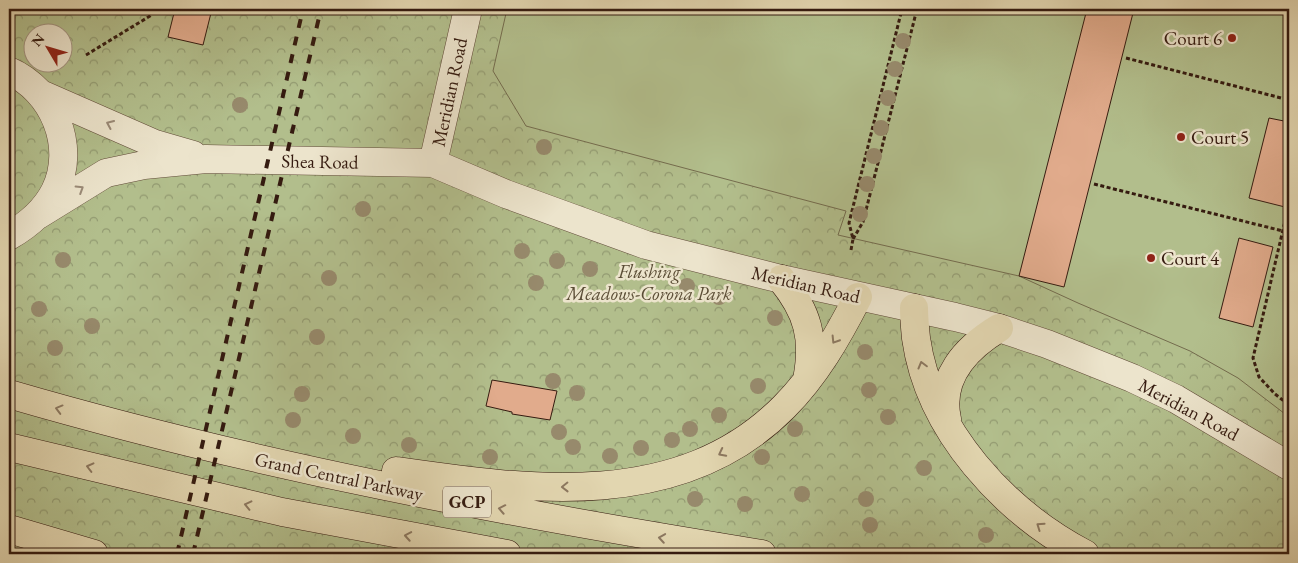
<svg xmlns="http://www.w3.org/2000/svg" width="1298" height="563" font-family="'EB Garamond',serif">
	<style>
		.park { fill: url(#park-crowns); stroke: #746c4e; fill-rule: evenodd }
		.garden { fill: #b2be8c; stroke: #746c4e }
		.building { fill: #e1ab8c; stroke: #351b10 }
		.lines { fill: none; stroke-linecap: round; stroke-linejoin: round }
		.minor-casing { stroke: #604a38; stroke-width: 29 }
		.highway-casing { stroke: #351b10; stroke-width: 29 }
		.path { stroke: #351b10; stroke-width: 3; stroke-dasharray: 4 2.5; stroke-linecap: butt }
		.minor { stroke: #ece4cc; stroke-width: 28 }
		.highway { stroke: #e2d6b0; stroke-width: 28 }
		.rail { stroke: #351b10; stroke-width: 4; stroke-dasharray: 9 9; stroke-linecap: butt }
		.tree { fill: #978a6c }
		.oneway { stroke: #9a8a77 }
		.oneway2 { stroke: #8c7860 }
		.poi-dot { fill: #8f2418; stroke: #ece4cc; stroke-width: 2 }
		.labels { text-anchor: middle; stroke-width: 5; stroke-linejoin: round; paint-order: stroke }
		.shield { fill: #ece4cc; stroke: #6c5748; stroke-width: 1 }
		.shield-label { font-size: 18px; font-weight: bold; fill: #351b10 }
		.poi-label { font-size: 19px; fill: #351b10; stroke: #ece4cc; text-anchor: start }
		.street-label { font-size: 19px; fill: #351b10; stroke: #ece4cc }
		.park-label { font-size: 19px; font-style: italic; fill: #5a4c35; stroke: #ece4cc }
	</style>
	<defs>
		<pattern id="park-crowns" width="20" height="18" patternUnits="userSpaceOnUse" patternTransform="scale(1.25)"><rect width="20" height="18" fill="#b2be8c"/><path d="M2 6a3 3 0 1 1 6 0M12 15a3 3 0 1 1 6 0" fill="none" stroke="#929a71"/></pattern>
	</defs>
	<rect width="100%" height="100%" fill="#e2d6b0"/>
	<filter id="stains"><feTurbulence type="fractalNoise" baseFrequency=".004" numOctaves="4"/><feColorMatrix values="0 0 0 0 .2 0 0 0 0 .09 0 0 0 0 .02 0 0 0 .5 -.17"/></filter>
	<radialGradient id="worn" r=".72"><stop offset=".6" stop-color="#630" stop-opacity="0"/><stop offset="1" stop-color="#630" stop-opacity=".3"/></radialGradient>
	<path class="park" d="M9,9H1289V554H9ZM32,32H62V62H32Z"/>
	<path class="garden" d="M507,9H1289V417L1238,378L1190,351L1078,303L1019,276L838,235L846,211L526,126L493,71Z"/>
	<path class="building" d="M175,9H212L203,45L168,37Z
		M1087,9H1134L1064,287L1019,276Z
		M1269,118L1289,122V189L1285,207L1249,198Z
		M1239,238L1273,247L1253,327L1219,318Z
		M492,380L557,391L550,420L512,414V412L486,406Z"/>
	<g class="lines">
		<g class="minor-casing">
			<path id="minor" d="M9,71C53,90 77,146 55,191C45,211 28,225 9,236
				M41,94L155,144L193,155
				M433,163L468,9
				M38,215L106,173L144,165L206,159L433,163L506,194L646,245L781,279L955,317L999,328L1047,344L1132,378L1176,399L1289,466"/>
		</g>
		<g class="highway-casing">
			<path id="highway" d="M781,279C808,312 815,338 807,380
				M914,308C914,318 915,328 916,338C929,431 1005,512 1085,554
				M9,394C256,466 508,513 762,554
				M947,419C938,378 966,348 999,328
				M9,447L282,512L507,554
				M396,471C529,490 680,512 784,407C816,375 838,336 858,297
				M9,529L94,554"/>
		</g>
		<path class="path" d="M86,55L150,16L158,9
			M1126,58L1289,100
			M1094,184L1283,231
			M1289,204L1253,358L1259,377L1275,394L1289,405
			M853,239L863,222L917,9
			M851,250L853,239L849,223L902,9"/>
		<use href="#minor" class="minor"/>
		<use href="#highway" class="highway"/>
		<path class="rail" d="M177,554L303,9
			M193,554L321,9"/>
	</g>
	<g class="tree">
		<circle cx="903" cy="41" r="8"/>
		<circle cx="895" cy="69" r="8"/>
		<circle cx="888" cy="98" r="8"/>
		<circle cx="240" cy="105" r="8"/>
		<circle cx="881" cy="128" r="8"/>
		<circle cx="544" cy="147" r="8"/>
		<circle cx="874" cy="156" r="8"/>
		<circle cx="867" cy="184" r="8"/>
		<circle cx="363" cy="209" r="8"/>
		<circle cx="860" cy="214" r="8"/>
		<circle cx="522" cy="251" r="8"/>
		<circle cx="63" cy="260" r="8"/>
		<circle cx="557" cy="261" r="8"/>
		<circle cx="590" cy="269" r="8"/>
		<circle cx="329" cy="278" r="8"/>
		<circle cx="536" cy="283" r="8"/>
		<circle cx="687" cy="286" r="8"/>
		<circle cx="719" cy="297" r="8"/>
		<circle cx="39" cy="309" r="8"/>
		<circle cx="775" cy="318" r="8"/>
		<circle cx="92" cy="326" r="8"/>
		<circle cx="317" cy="337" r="8"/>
		<circle cx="55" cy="348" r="8"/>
		<circle cx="865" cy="352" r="8"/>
		<circle cx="553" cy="381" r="8"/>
		<circle cx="758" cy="386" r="8"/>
		<circle cx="869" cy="390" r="8"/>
		<circle cx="577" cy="393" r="8"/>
		<circle cx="302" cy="394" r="8"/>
		<circle cx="719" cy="415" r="8"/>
		<circle cx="888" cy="417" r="8"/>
		<circle cx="293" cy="420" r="8"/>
		<circle cx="690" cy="429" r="8"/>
		<circle cx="795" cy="429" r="8"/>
		<circle cx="559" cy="432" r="8"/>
		<circle cx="353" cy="436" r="8"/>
		<circle cx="672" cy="440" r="8"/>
		<circle cx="409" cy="445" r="8"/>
		<circle cx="573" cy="447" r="8"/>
		<circle cx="641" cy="448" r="8"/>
		<circle cx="610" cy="456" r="8"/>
		<circle cx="490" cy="457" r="8"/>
		<circle cx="762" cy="457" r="8"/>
		<circle cx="924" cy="468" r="8"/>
		<circle cx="802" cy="494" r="8"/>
		<circle cx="695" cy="499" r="8"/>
		<circle cx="866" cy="499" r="8"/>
		<circle cx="745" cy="504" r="8"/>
		<circle cx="870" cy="525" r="8"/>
		<circle cx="986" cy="535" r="8"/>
	</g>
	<defs><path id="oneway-chevron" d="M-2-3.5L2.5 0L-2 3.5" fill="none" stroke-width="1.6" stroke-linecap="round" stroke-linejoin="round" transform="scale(1.25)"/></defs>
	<g class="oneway">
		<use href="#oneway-chevron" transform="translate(110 124) rotate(-156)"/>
		<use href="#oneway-chevron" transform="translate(80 189) rotate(-32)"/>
	</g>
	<g class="oneway2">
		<use href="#oneway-chevron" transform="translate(835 340) rotate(122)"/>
		<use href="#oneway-chevron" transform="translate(922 365) rotate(-105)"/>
		<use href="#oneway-chevron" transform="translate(59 409) rotate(-165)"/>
		<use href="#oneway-chevron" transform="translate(722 453) rotate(153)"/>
		<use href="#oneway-chevron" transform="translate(90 467) rotate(-166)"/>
		<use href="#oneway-chevron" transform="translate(565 487) rotate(179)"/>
		<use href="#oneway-chevron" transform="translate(248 505) rotate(-167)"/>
		<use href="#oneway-chevron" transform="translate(502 509) rotate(-169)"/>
		<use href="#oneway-chevron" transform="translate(1040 526) rotate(-145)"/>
		<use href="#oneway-chevron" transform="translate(408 536) rotate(-170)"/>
		<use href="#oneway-chevron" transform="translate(662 538) rotate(-171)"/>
	</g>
	<g class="poi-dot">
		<circle cx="1232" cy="38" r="5"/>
		<circle cx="1181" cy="137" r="5"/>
		<circle cx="1151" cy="258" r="5"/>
	</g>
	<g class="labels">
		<rect class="shield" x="443" y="486.5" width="48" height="31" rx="4"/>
		<g class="shield-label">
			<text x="467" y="508">GCP</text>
		</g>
		<g class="poi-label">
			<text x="1222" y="45" text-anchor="end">Court 6</text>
			<text x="1191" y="144">Court 5</text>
			<text x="1161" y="265">Court 4</text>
		</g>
		<g class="street-label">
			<text transform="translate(449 92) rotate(-78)" y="7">Meridian Road</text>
			<text transform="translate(320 161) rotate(1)" y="7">Shea Road</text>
			<text transform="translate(806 284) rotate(13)" y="7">Meridian Road</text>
			<text transform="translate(1189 409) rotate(28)" y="7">Meridian Road</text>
			<text transform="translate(339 476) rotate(12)" y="7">Grand Central Parkway</text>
		</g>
		<g class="park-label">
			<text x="649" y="278">Flushing<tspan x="649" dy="22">Meadows-Corona Park</tspan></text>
		</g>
	</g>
	<rect width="1298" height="563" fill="none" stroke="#e2d6b0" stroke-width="30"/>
	<rect x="10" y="10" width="1278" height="543" fill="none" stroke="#351b10" stroke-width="2.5"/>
	<rect x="15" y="15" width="1268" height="533" fill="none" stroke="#351b10"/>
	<g transform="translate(48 48) rotate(308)"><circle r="24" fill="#ece4cc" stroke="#a39481"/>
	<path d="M0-4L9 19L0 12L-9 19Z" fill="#8f2418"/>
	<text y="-8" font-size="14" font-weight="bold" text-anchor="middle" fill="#351b10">N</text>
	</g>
	<rect width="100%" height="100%" filter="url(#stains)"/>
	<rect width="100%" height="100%" fill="url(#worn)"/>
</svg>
